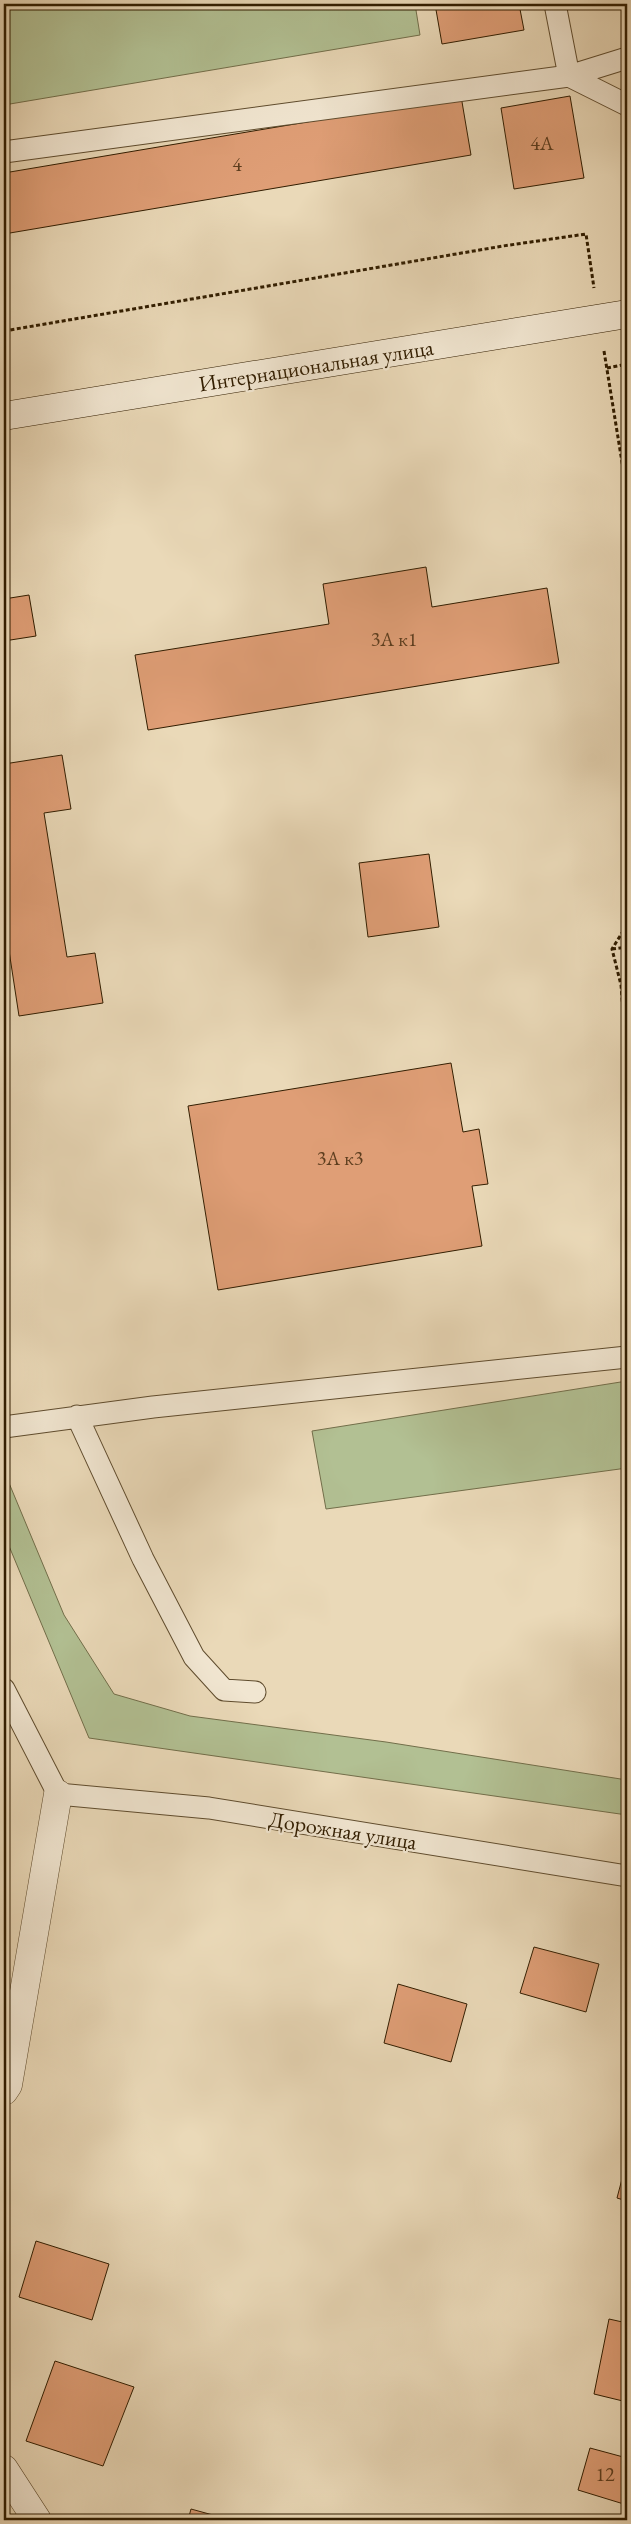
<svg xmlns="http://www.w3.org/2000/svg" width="631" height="2524" font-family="'EB Garamond',serif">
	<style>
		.green { fill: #b2c093; stroke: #726e4a }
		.building { fill: #df9e76; stroke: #311d00 }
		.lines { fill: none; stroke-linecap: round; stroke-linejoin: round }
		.lane-casing { stroke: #5f4c2e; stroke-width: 23 }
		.street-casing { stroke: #5f4c2e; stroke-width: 29 }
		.secondary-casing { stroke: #311d00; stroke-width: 29 }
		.path { stroke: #311d00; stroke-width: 3; stroke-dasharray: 4 2.5; stroke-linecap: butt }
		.lane { stroke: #f1e6d1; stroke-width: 21 }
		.street { stroke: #f1e6d1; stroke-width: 28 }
		.secondary { stroke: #f1e6d1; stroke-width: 28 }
		.labels { text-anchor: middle; stroke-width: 4.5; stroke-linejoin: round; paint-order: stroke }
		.number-label { font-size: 20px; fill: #5c3d1e }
		.street-label { font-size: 22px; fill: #311d00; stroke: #f1e6d1 }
	</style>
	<rect width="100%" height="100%" fill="#ead9b8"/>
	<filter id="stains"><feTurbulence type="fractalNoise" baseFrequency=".004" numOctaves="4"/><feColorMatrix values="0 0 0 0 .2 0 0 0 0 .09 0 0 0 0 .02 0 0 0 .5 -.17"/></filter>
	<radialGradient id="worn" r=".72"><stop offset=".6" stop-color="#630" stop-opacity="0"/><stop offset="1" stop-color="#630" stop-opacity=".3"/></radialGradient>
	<path class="green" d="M4,4H415L420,35L4,105Z
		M627,1381V1468L326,1509L312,1431Z
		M4,1471L64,1615L114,1694L190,1716L386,1742L627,1780V1815L89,1738L4,1534Z"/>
	<path class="building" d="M435,4H519L524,30L442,44Z
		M461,96L471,155L4,234V173Z
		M570,96L584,178L514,189L501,108Z
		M426,567L432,607L547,588L559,663L148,730L135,655L329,624L323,584Z
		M29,595L36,636L4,641V599Z
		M62,755L71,809L44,813L67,957L95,953L103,1003L19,1016L4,918V764Z
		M429,854L439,927L368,937L359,863Z
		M451,1063L463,1132L479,1129L488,1184L472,1186L482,1246L218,1290L188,1106Z
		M534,1947L599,1964L586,2012L520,1993Z
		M398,1984L467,2004L451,2062L384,2043Z
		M627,2160V2201L617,2198Z
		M36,2241L109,2264L92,2320L19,2297Z
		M609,2319L627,2323V2402L594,2394Z
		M55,2361L134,2387L103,2466L26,2441Z
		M590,2448L627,2458V2505L578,2490Z
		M191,2509L231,2520H188Z"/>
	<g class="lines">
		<g class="lane-casing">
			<path id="lane" d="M555,4L569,76L627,105
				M4,152L569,76L627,58
				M77,1416L143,1559L194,1657L224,1690L255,1692
				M4,1427L153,1407L627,1357
				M4,1689L58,1794L209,1808L627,1876"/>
		</g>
		<g class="street-casing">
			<path id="street" d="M4,2091L8,2085L58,1794
				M4,2469L37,2520"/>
		</g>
		<g class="secondary-casing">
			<path id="secondary" d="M4,416L627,314"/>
		</g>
		<path class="path" d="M4,331L503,246L586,234L594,288
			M604,351L627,493
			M607,368L627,364
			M627,925L612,949L621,985L627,1061
			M612,949L627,947"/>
		<use href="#lane" class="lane"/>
		<use href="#street" class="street"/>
		<use href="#secondary" class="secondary"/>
	</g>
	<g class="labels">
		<g class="number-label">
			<text x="542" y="150">4А</text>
			<text x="237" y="171">4</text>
			<text x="394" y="646">3А к1</text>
			<text x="340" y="1165">3А к3</text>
			<text x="605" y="2481">12</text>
		</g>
		<g class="street-label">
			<text transform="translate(316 365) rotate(-9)" y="8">Интернациональная улица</text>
			<text transform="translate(343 1830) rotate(9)" y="8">Дорожная улица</text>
		</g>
	</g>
	<rect width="631" height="2524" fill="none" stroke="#ead9b8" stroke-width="20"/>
	<rect x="5" y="5" width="621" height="2514" fill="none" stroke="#311d00" stroke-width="2.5"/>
	<rect x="10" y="10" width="611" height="2504" fill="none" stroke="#311d00"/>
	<rect width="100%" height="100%" filter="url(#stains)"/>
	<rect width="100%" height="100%" fill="url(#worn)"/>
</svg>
